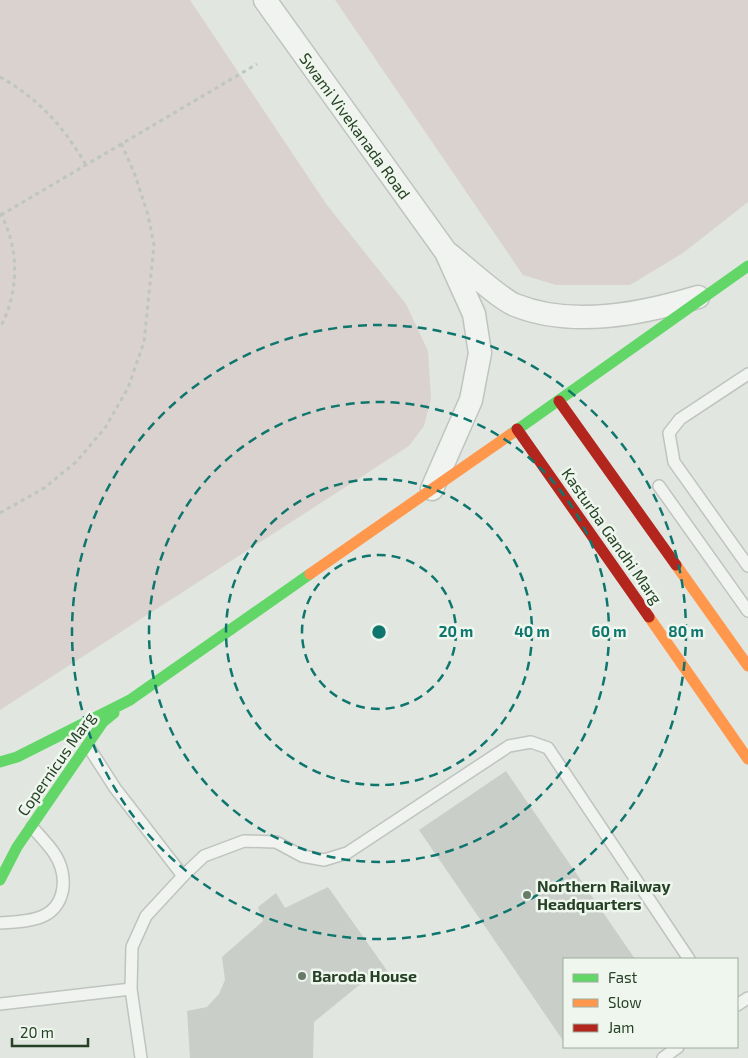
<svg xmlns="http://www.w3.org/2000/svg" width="748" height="1058" font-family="'Exo 2',sans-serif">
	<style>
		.green { fill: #d9d2ce }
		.building { fill: #c9cec9 }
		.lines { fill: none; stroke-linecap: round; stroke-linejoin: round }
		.lane-casing { stroke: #bfc4bf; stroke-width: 14 }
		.street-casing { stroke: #bfc4bf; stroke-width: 25 }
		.path { stroke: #bfc5bf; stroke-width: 3; stroke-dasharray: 4 4; stroke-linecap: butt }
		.lane { stroke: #f0f3f0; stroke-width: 11 }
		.street { stroke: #f0f3f0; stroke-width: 22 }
		.fast { stroke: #63d668; stroke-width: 11 }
		.slow { stroke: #ff974d; stroke-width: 11 }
		.jam { stroke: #b3261e; stroke-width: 11 }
		.ring { fill: none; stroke: #0f766e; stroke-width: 2.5; stroke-dasharray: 9 6 }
		.poi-dot { fill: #677b67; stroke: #eef6ee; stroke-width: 2 }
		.labels { text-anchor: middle; stroke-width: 5; stroke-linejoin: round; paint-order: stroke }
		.street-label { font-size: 16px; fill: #264126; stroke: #eef6ee }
		.poi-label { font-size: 16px; font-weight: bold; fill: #264126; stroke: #eef6ee; text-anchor: start }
		.centre { fill: #0f766e; stroke: #eef6ee; stroke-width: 2.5 }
		.ring-label { font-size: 15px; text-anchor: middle; font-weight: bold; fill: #0f766e; stroke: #eef6ee; stroke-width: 5; stroke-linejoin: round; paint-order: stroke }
	</style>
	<rect width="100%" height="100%" fill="#e1e6e1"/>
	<path class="green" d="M0,0H190L327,205L406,304L428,351L431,399L424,426L409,446L0,710Z
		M335,0H748V202L683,253L630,285H556L523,275Z"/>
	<path class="building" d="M506,771L635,959H564V1042L419,830Z
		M328,887L388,972L358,986L314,1022L313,1058H190L187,1011L207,1007L219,994L225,980L222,957L263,921L258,907L276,893L285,908Z"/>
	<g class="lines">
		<g class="lane-casing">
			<path id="lane" d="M748,374L680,419L669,433L674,462L748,566
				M659,486L748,611
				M88,746L115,788L183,876
				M0,923C13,922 26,922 38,918C67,909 69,875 54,853C48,844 39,835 32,827
				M0,1004L131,989
				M737,1005L748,998
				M141,1058L131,989L132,947L146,916L183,876L204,856L244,841L276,842L302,856L324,860L347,853L509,746L531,742L548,748L689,959
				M663,1058L678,1047"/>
		</g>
		<g class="street-casing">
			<path id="street" d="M265,0L446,252L474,314L480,353L471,400L432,489
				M449,254C464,266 500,299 515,305C572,328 641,314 698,297"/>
		</g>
		<path class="path" d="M0,77C39,99 63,126 86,165
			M0,213C20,248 19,293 0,328
			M1,215L257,64
			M0,513L44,488L76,462L105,428L128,388L144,342L154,245L148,215L135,175L121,143"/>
		<use href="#lane" class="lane"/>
		<use href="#street" class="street"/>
		<path class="fast" d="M511,434L748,266
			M0,762L17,757L130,700L310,574
			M0,880L17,847L103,722L114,713"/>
		<path class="slow" d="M676,565L748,666
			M310,574L511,434
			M649,617L748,759"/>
		<path class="jam" d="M559,401L676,565
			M517,429L649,617"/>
	</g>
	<g class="ring">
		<circle cx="379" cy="632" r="77"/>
		<circle cx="379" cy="632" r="153"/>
		<circle cx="379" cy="632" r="230"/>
		<circle cx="379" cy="632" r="307"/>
	</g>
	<g class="poi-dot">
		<circle cx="527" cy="895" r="5"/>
		<circle cx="302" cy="976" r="5"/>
	</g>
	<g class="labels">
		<g class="street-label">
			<text transform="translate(355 126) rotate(54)" y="6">Swami Vivekanada Road</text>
			<text transform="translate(612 536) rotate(55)" y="6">Kasturba Gandhi Marg</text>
			<text transform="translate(56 764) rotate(-55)" y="6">Copernicus Marg</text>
		</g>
		<g class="poi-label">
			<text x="537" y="892">Northern Railway<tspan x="537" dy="18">Headquarters</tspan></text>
			<text x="312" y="982">Baroda House</text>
		</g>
	</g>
	<circle cx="379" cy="632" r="8" class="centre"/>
	<g class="ring-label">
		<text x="456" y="637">20 m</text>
		<text x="532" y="637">40 m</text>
		<text x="609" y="637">60 m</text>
		<text x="686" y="637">80 m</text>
	</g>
	<rect x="563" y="958" width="175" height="90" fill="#eef6ee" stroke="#9eae9e"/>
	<rect x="573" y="974" width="25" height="8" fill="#63d668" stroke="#9eae9e"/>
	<text x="608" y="983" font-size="15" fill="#264126">Fast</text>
	<rect x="573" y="999" width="25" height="8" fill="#ff974d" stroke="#9eae9e"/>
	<text x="608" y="1008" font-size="15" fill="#264126">Slow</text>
	<rect x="573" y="1024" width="25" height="8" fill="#b3261e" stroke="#9eae9e"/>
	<text x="608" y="1033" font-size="15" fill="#264126">Jam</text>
	<path d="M12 1038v8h76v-8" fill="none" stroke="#264126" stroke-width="2.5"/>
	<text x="20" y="1038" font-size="15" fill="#264126" stroke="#eef6ee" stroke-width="4" paint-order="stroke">20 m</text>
</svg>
